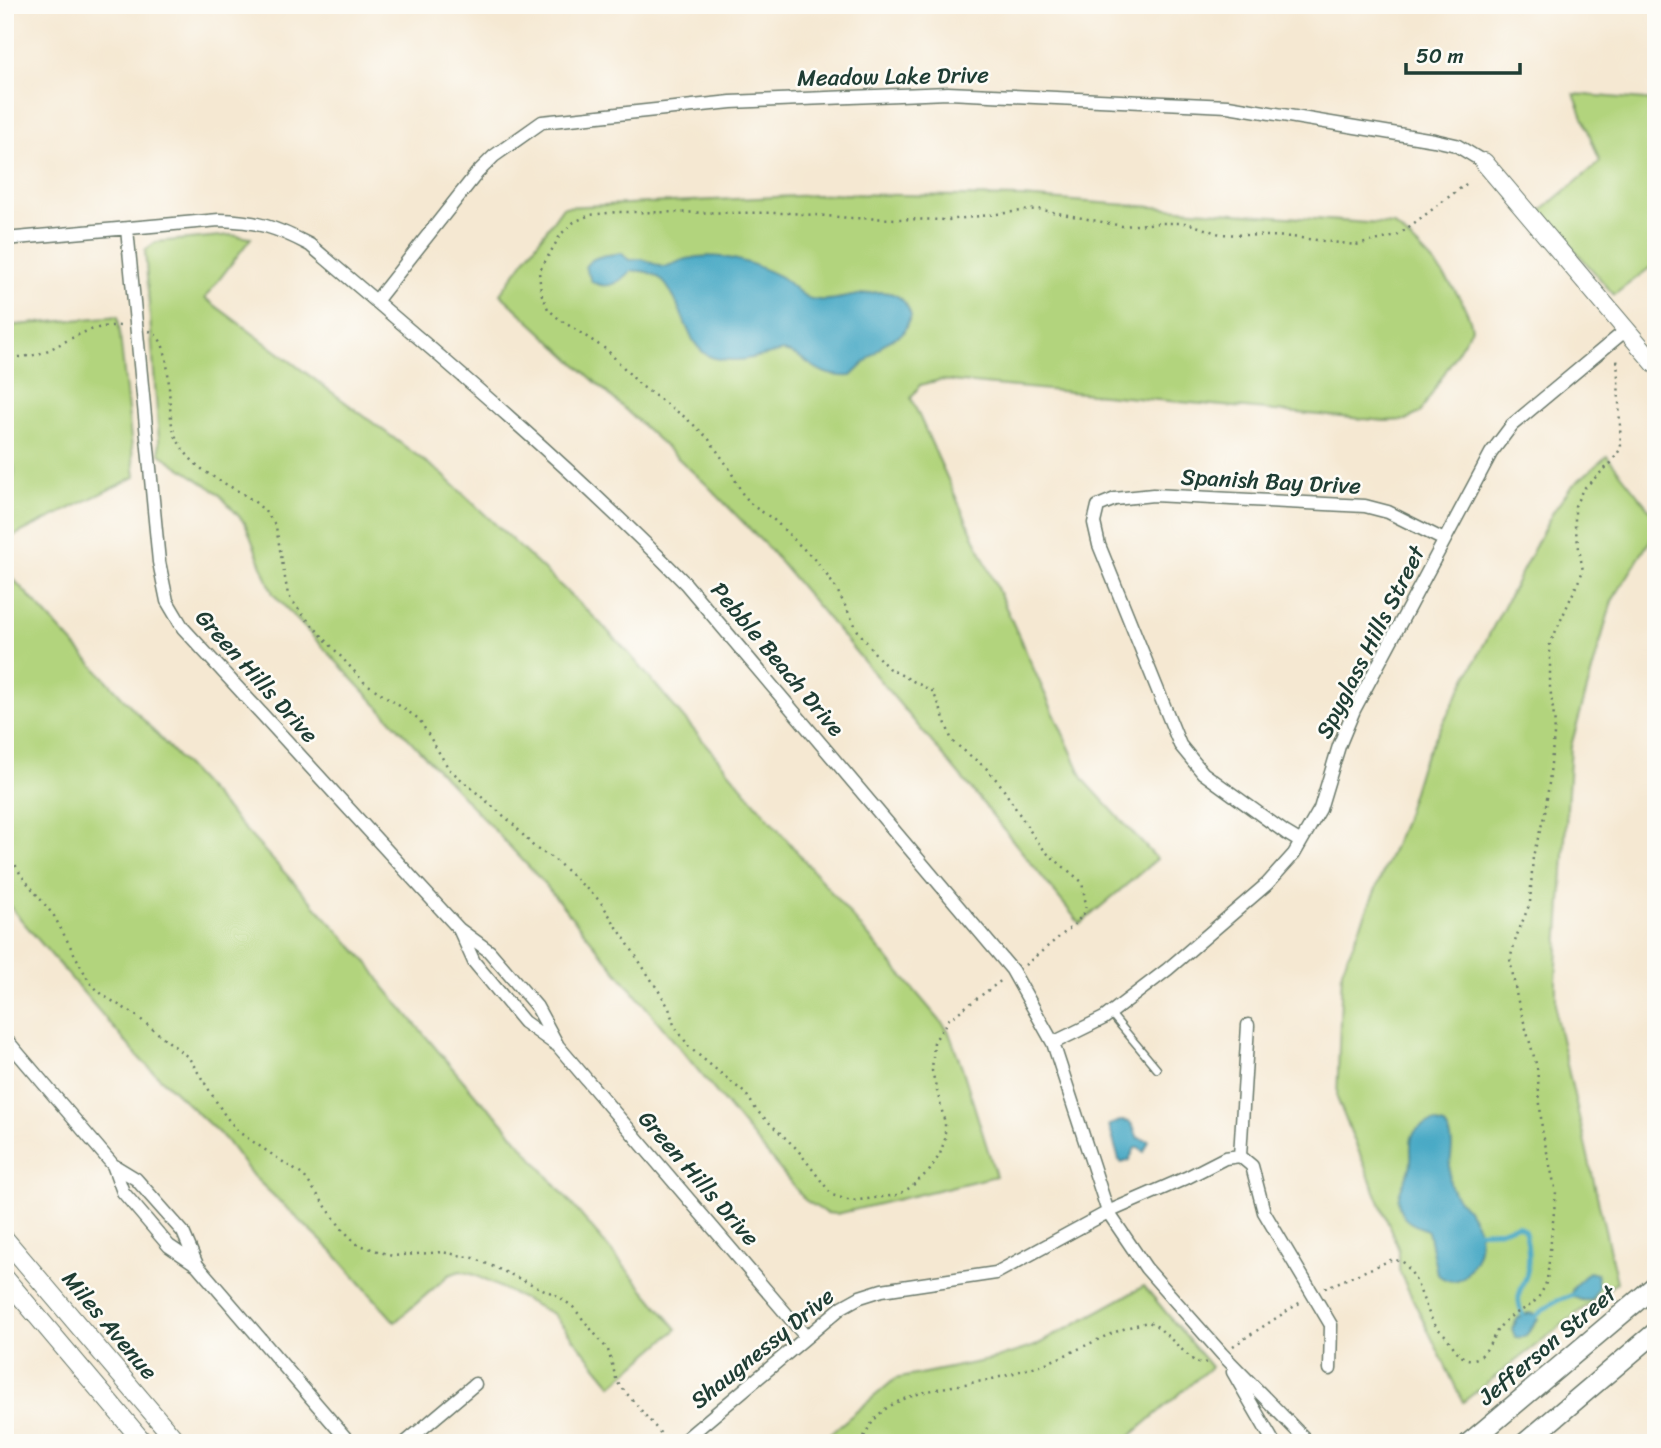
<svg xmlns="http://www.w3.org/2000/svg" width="1661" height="1448" font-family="Sriracha,sans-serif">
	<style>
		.green { fill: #b2d47d; stroke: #688858; stroke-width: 2 }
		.water { fill: #45a7c4; stroke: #32727c; stroke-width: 2 }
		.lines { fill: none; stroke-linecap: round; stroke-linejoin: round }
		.stream { stroke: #45a7c4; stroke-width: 4.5 }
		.lane-casing { stroke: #6a796b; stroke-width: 9 }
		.street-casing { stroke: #6a796b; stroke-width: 15 }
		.secondary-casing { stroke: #6a796b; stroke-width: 20 }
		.primary-casing { stroke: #6a796b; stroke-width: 22 }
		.path { stroke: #6a796b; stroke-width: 2.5; stroke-dasharray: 2 5; stroke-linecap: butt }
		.lane { stroke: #fff; stroke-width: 6 }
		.street { stroke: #fff; stroke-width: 12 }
		.secondary { stroke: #fff; stroke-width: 18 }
		.primary { stroke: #fff; stroke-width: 19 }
		.labels { text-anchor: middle; stroke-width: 5; stroke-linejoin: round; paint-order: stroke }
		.street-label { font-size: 23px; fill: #1f3d34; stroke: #fdfcf7 }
	</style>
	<rect width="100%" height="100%" fill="#fdfcf7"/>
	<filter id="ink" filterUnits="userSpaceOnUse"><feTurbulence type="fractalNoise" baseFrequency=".0143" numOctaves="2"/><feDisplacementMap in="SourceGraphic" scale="14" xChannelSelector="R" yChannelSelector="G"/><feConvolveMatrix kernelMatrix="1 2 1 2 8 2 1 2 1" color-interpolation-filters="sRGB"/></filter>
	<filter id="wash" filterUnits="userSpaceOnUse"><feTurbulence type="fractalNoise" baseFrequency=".00686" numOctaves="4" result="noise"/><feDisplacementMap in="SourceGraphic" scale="28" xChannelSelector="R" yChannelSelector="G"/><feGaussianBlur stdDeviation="1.57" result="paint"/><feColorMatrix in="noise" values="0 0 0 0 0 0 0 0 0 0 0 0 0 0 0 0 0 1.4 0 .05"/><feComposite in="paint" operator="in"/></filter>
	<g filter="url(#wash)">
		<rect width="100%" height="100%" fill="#f5e8d2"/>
		<path class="green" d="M1574,94L1656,101V263L1614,295L1541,211L1600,162Z
			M839,194L1021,197L1394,225C1422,248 1465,292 1472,328L1420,413L1406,420L1385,421L940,380L920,385L911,398L1084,780L1157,859L1080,924L977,796L771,551L707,485L500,294L563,207Z
			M231,235L251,238L205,298L442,474L596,619L627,651L948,1030L962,1067L996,1176L837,1214L826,1213L805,1200L542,881L273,594L245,523L218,493L160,454L145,250L156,242Z
			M118,316L135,477L5,540V326Z
			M1607,456L1656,518V531L1612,601L1571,746L1556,981V1017L1617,1282L1463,1402L1399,1271V1250L1337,1098L1342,970L1403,824L1421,765L1553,512L1571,487Z
			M5,570L370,965L385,988L477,1097L499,1118L677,1329L612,1385L553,1314L475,1275L460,1271L449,1275L395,1322L333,1252L253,1176L225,1139L141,1060L5,901Z
			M1144,1286L1211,1367L1122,1443H819L895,1379L994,1359L1035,1346Z"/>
		<path class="water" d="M621,253L629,260L642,259L662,267C671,266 678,261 687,259C719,251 754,263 781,277C791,283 800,296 811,299C846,307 898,269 911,316L903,333L885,343L851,376C813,378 811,357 783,351C761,356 737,364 714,358C675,347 687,265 631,271C620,283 608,290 592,282L585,267C592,255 609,255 621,253Z
			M5,452C16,464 18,476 5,488Z
			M1120,1121C1135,1120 1132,1127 1138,1138L1149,1141L1144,1152L1138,1148H1135L1129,1160L1122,1163L1119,1160L1109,1125Z
			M1434,1122L1444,1125C1460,1143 1446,1162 1450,1183C1452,1193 1458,1199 1464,1206C1481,1223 1485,1246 1472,1265C1468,1272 1465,1278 1457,1280C1450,1282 1443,1279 1437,1274L1428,1231C1420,1226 1410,1225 1404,1217C1392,1200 1402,1187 1409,1171C1417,1152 1398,1130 1434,1122Z
			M1589,1272L1597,1274L1598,1289L1591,1300C1582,1301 1576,1300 1571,1293L1574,1286Z
			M1528,1313L1534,1314L1538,1319C1530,1328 1528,1340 1515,1337L1512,1329L1518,1318Z"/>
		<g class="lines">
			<path class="stream" d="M1478,1231L1502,1230L1517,1225L1524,1229C1528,1239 1529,1256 1528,1268C1525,1289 1512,1292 1523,1315
				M1536,1316L1554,1302L1572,1295"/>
		</g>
	</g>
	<g filter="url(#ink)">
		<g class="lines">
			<g class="lane-casing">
				<path id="lane" d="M1111,1014L1157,1069"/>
			</g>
			<g class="street-casing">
				<path id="street" d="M127,229L159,562L167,601L183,628L459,929L489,951L537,1007L558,1046L806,1337
					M5,239L219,220C257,221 276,227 310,245C438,354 567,463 685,583L1012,970L1053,1043L1108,1212L1146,1268L1222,1354L1309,1443
					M376,301L477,173L494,156L542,122L731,102L948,93L1228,106L1434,140L1456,145L1484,162
					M1301,842L1286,833L1203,773L1180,745L1099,545L1094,523L1098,506L1115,499L1153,495L1365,506L1388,512L1444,540
					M460,931L474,962L524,1022L555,1044
					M5,1038L113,1165L136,1179L183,1232L197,1265
					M1053,1043L1104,1018L1168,969L1267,884L1294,854L1320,809L1339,746L1354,710L1491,453L1512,425L1626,330
					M1240,1156L1248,1025
					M113,1165L123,1192L169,1246L197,1265L350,1443
					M1233,1372L1274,1443
					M405,1443L475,1384
					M681,1443L842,1307L860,1297L882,1290L996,1273L1108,1212L1186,1178L1225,1158L1240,1156L1252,1166L1264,1212L1331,1325L1330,1369"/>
			</g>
			<g class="secondary-casing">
				<path id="secondary" d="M1484,162L1656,365
					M5,1239L178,1443
					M5,1278L144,1443"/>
			</g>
			<g class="primary-casing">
				<path id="primary" d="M1469,1443L1656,1285
					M1525,1443L1656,1332"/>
			</g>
			<path class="path" d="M149,331C177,340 164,410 175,435C199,488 252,482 276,527L288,595L303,615L364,682L419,719L449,769L512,823L535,848L554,859L600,901L660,993L669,1008L674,1025L690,1048L746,1094L757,1111L797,1149L832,1195L851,1201L898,1195L911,1187L930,1170L940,1154L945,1139V1123L932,1071L934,1042L948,1020L1002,980
				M5,358C18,357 32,357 44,352C71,340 89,324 122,326
				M5,847L21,875L54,916L90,983L104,996L134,1014L189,1058L226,1117L240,1133L304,1176L342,1229L357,1244L392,1256L442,1252L474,1258L558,1296L573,1307L608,1350L617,1382L668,1442
				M1025,965L1075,924L1084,913L1086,905L1082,882L1047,853L1036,840L1000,784L987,769L952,741L938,702L932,691L888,668L877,656L858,631L836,588L818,563L773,519L753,506L742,493L729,468L708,438L686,418L640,385L607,350L559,319L548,309L541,293L539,272L561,234L574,222L590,215L616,212L791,213L850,218L948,220L1038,209L1122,226L1162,223H1187L1220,234L1292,237L1356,245L1397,236L1470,181
				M1325,1288L1391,1260L1402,1261C1419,1277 1422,1303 1434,1323C1437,1329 1444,1333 1448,1339C1455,1348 1462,1364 1477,1358C1488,1353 1492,1337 1499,1328C1516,1305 1535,1315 1547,1280L1556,1192L1542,1130L1537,1067L1517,998L1510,959L1517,935L1530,903L1533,856L1545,813L1549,783L1555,725L1550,687V644L1583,571L1575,526V506L1583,489L1611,463L1621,448L1617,356
				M1233,1346L1301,1302
				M861,1443C868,1428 875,1415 890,1406C919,1389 956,1386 988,1380C1006,1376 1023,1370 1040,1365C1077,1353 1110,1329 1149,1322L1158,1327L1195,1362L1201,1364L1210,1361"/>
			<use href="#lane" class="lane"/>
			<use href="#street" class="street"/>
			<use href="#secondary" class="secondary"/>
			<use href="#primary" class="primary"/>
		</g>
	</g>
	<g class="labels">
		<g class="street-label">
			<text transform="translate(893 76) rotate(-1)" y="8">Meadow Lake Drive</text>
			<text transform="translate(1271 481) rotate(3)" y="8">Spanish Bay Drive</text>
			<text transform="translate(1370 642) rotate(-63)" y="8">Spyglass Hills Street</text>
			<text transform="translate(778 659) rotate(50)" y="8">Pebble Beach Drive</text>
			<text transform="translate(257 676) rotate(48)" y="8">Green Hills Drive</text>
			<text transform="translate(699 1178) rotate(49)" y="8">Green Hills Drive</text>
			<text transform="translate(110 1325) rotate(50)" y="8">Miles Avenue</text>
			<text transform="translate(1547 1345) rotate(-40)" y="8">Jefferson Street</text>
			<text transform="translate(762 1348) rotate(-39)" y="8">Shaugnessy Drive</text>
		</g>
	</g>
	<rect width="1661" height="1448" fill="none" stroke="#fdfcf7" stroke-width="28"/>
	<path d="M1406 63v10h114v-10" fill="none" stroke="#1f3d34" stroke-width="3.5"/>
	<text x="1416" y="63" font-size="21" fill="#1f3d34" stroke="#fdfcf7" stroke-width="5" paint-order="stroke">50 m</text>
</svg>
